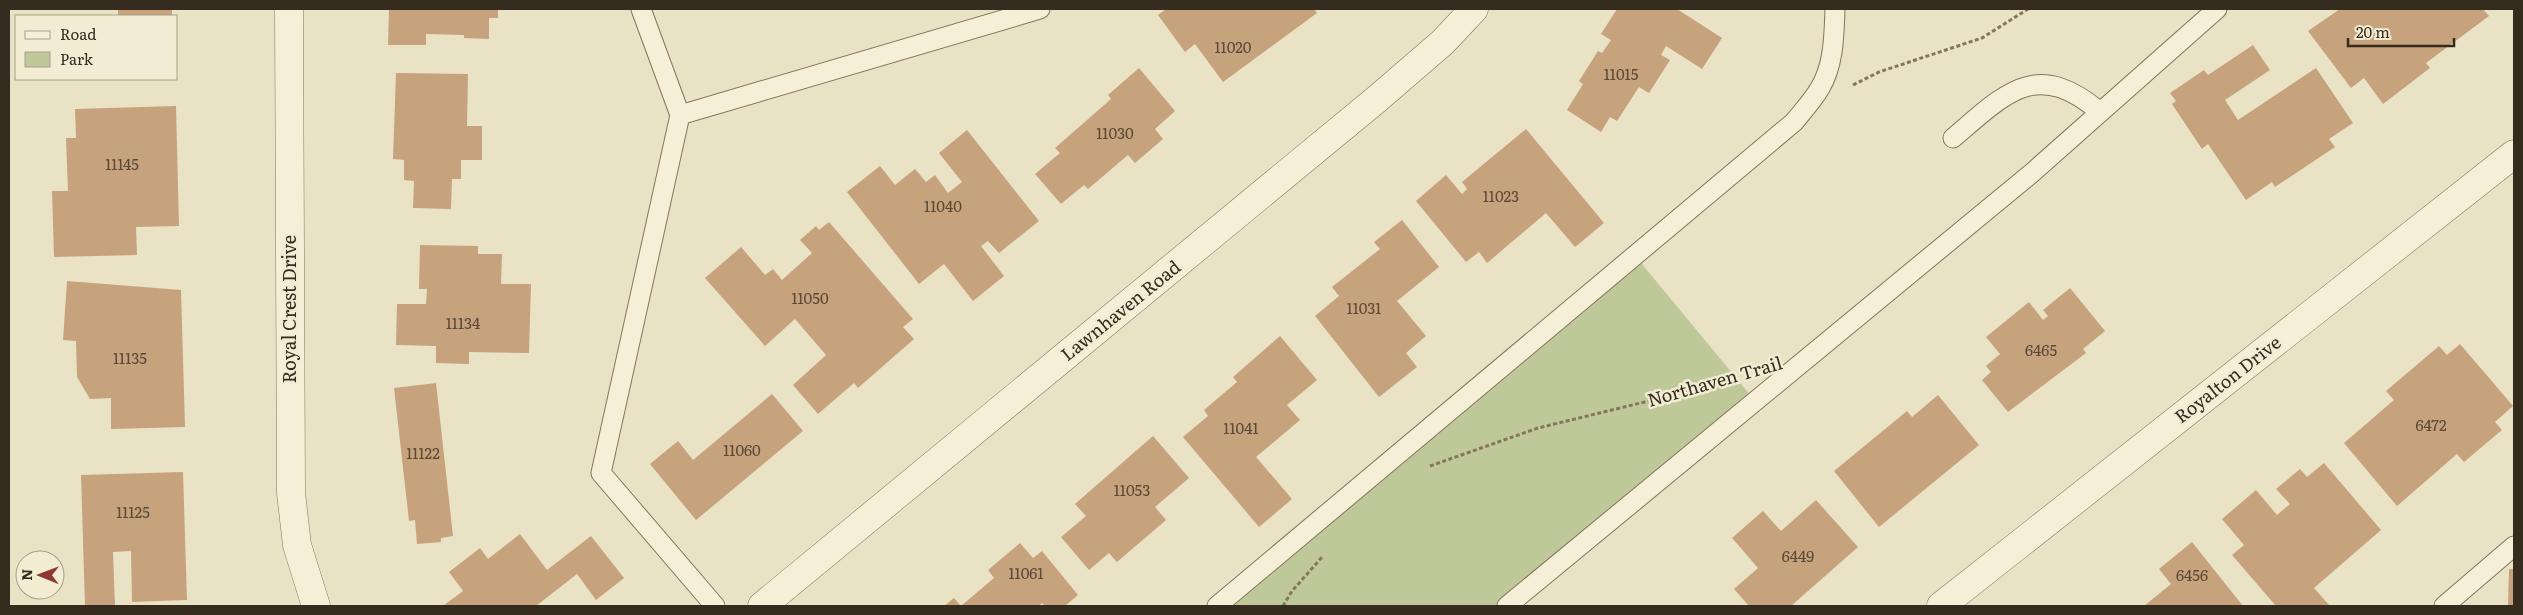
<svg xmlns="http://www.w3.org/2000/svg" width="2523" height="615" font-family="Literata,serif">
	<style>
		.green { fill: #bec899 }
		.building { fill: #c6a27d }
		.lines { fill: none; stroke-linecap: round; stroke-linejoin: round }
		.lane-casing { stroke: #84755c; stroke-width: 21 }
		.street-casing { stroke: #84755c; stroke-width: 29 }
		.path { stroke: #84755c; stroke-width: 3; stroke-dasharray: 4 2.5; stroke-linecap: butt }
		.lane { stroke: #f6efd7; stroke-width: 19 }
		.street { stroke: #f6efd7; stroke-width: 28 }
		.labels { text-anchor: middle; stroke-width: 5; stroke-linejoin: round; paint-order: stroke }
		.number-label { font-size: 15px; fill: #594936 }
		.street-label { font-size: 18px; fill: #352b1f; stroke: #f2ecd3 }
	</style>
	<rect width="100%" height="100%" fill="#eae2c4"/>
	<path class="green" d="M1632,252L1761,408L1522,606H1205Z"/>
	<path class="building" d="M118,9H172V16H118Z
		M389,9H498V18H489V39L464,38V35L426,34V45H388Z
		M1166,9H1314L1317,13L1223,82L1195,44L1185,52L1158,15Z
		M1617,9H1677L1722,38L1702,69L1666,46L1661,55L1670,60L1649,93L1639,87L1617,121L1610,117L1601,132L1567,110L1583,84L1579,81L1598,51L1602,53L1611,40L1601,34Z
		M2340,9H2483L2489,16L2426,63L2430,68L2383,104L2364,78L2351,88L2308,31Z
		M2253,45L2270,70L2225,100L2238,120L2316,68L2353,123L2329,139L2335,147L2275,187L2272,182L2246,200L2208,144L2202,149L2172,104L2176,101L2170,93L2204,70L2208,75Z
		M1139,68L1175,111L1155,129L1163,139L1135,163L1128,155L1088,189L1084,185L1061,204L1035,174L1060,153L1055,148L1111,99L1108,95Z
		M396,73L468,74L467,126H482V160H461V179H452L451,209L413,208L414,181L404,180V160L393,159Z
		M176,106L179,226L136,227L137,255L54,257L52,191H68L66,138H76L75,109Z
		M1526,129L1604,223L1575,247L1546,213L1487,263L1479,252L1466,262L1416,201L1446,175L1462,194L1467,189L1462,182Z
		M967,130L1039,221L999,253L988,241L981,246L1004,276L973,301L944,264L919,284L847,192L880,166L895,185L915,169L926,182L935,175L948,193L962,182L939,153Z
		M1402,220L1439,267L1397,301L1426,336L1406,353L1417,367L1379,397L1315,316L1339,296L1332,287L1380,249L1374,242Z
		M829,222L913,319L903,327L914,339L858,388L854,383L818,414L793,385L826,355L795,319L765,346L705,278L741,247L765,275L773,269L782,280L812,253L800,240L816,226L819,230Z
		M420,245L478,246V254H502L501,284H531L529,353L469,352V364L436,363V346L396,345L397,304H426L427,289H419Z
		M67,281L181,290L185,427L111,429V398L90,399L77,377L76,341L63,340Z
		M2070,288L2105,331L2083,349L2086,353L2008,412L1982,380L1991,372L1986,366L2000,354L1986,337L2029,302L2043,320L2048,316L2043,310Z
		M1280,336L1317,380L1287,405L1300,420L1256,457L1292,499L1259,527L1183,437L1208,416L1204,410L1237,382L1233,377Z
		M2460,344L2513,406L2495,422L2502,430L2464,462L2457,454L2397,506L2344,443L2394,400L2386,391L2439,346L2447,355Z
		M436,383L453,536L441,538V542L417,544L415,520L409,521L394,388Z
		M772,394L803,431L696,520L650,464L678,441L693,460Z
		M1938,395L1979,445L1879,527L1834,471L1907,411L1912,417Z
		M1153,436L1189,478L1155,507L1166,520L1117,562L1109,553L1089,570L1061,537L1086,516L1075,504Z
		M2324,463L2381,530L2314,588L2330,606H2276L2232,555L2244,545L2222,519L2256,490L2277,515L2290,504L2276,489L2300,469L2307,477Z
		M183,472L187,600L132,602L131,551L113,552L115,606H85L81,475Z
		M1816,500L1858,547L1791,606H1749L1734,589L1758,568L1732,538L1763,511L1781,531Z
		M520,534L547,570L591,536L624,578L596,600L577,574L536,606H443L463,591L449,572L480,548L488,559Z
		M2192,542L2243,606H2144L2171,584L2159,569Z
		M1020,543L1033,558L1042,551L1078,595L1065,606H1045L1042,603L1039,606H944L954,598L961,606L994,578L988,570Z
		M2509,569H2514V606H2508Z"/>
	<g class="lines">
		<g class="lane-casing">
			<path id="lane" d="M641,9L680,115L1040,9
				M680,115L601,473L715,606
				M1953,138C2006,93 2036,58 2100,112
				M1217,606L1794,122C1803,111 1813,100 1820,88C1834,65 1834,35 1835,9
				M1507,606L2033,172L2217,9
				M2444,606L2514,546"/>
		</g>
		<g class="street-casing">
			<path id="street" d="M289,9L291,493L297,545L316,606
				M762,606L1377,99L1443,42L1474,9
				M1941,606L2514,154"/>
		</g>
		<path class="path" d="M1853,85L1879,72L1982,38L2028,9
			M1430,466L1538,428L1735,380
			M1283,606L1292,591L1323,556"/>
		<use href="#lane" class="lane"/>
		<use href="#street" class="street"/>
	</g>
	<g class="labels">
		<g class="number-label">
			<text x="1233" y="53">11020</text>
			<text x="1621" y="80">11015</text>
			<text x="1115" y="139">11030</text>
			<text x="122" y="170">11145</text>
			<text x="1501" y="202">11023</text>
			<text x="943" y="212">11040</text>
			<text x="810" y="304">11050</text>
			<text x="1364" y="314">11031</text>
			<text x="463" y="329">11134</text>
			<text x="2041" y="356">6465</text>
			<text x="130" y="364">11135</text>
			<text x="2431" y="431">6472</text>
			<text x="1241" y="434">11041</text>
			<text x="742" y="456">11060</text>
			<text x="423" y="459">11122</text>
			<text x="1132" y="496">11053</text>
			<text x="133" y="518">11125</text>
			<text x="1798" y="562">6449</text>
			<text x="1026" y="579">11061</text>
			<text x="2192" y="581">6456</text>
		</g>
		<g class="street-label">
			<text transform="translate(290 309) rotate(-90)" y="6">Royal Crest Drive</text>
			<text transform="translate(1121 311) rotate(-39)" y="6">Lawnhaven Road</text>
			<text transform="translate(2228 380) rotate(-38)" y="6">Royalton Drive</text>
			<text transform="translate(1715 382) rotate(-16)" y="6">Northaven Trail</text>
		</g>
	</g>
	<rect width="2523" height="615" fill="none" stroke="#352b1f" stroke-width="20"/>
	<rect x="15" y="15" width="162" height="65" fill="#f2ecd3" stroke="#a69f8b"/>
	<rect x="25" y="31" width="25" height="8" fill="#f6efd7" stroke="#a69f8b"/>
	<text x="60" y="40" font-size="15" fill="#352b1f">Road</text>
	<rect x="25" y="52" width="25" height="15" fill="#bec899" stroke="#a69f8b"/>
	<text x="60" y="65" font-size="15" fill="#352b1f">Park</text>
	<g transform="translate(40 575) rotate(271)"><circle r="24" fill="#f2ecd3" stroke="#a69f8b"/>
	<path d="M0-4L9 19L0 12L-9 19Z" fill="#8e3931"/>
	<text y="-8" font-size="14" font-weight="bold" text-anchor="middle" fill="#352b1f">N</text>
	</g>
	<path d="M2348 38v8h106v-8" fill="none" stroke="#352b1f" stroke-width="2.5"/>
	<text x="2356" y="38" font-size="15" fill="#352b1f" stroke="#f2ecd3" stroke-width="4" paint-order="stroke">20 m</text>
</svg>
